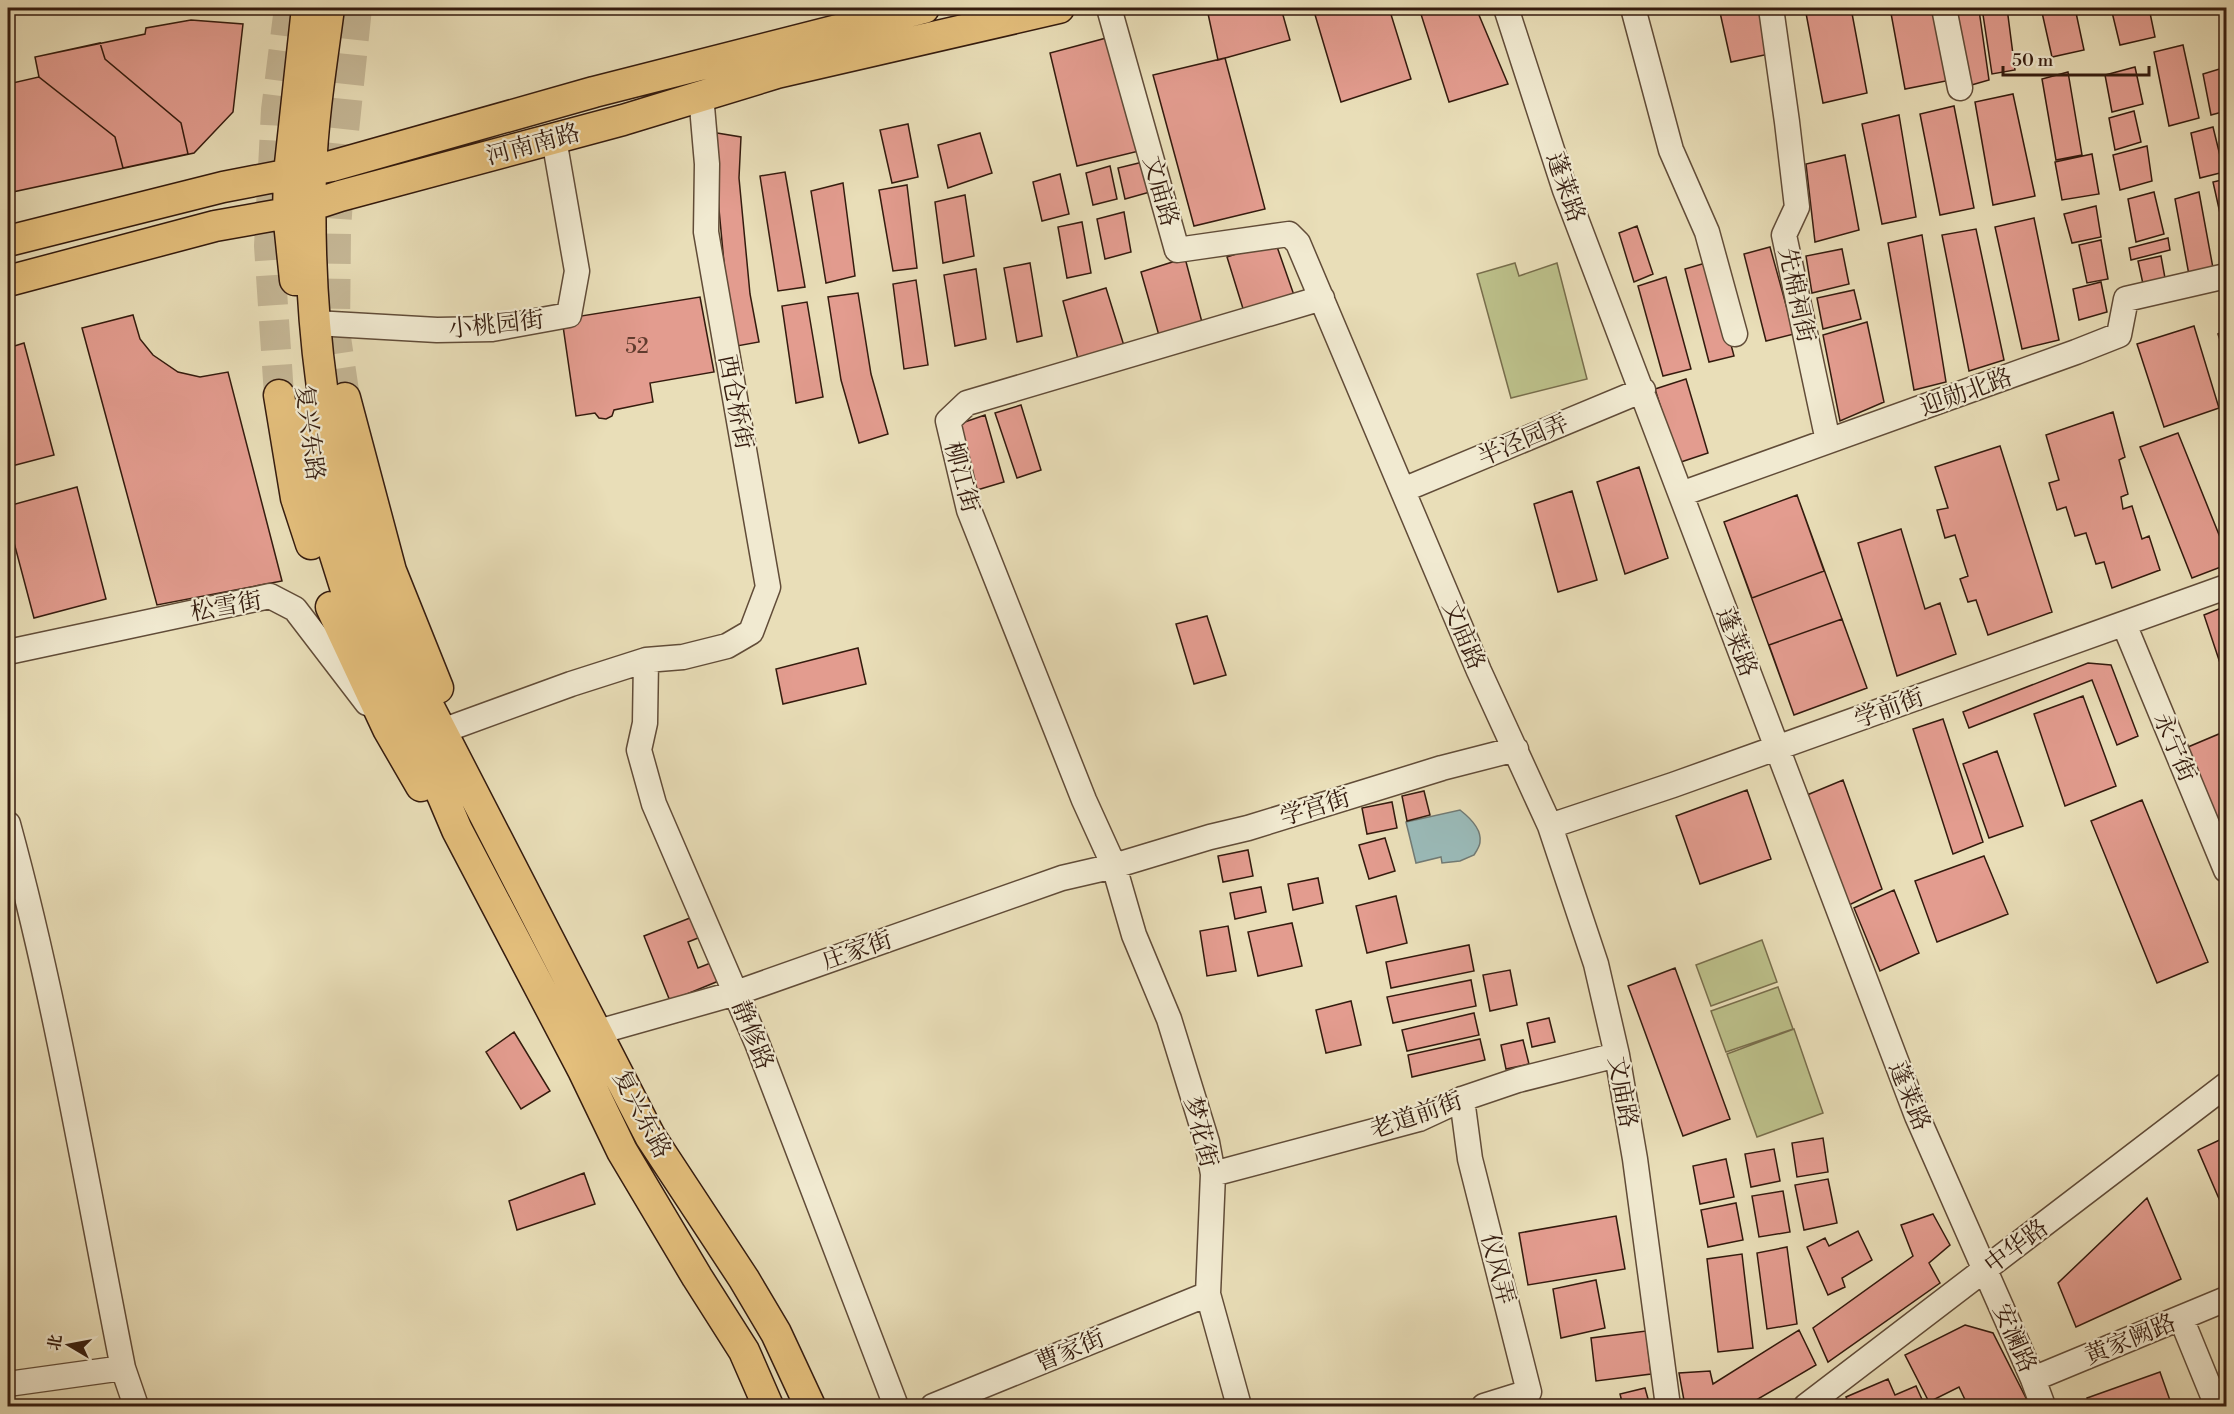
<svg xmlns="http://www.w3.org/2000/svg" width="2234" height="1414" font-family="'Libre Bodoni','Noto Serif SC',serif">
	<style>
		.green { fill: #bcc08a; stroke: #786e4c; stroke-width: 1.5 }
		.water { fill: #9abab8; stroke: #717a74; stroke-width: 1.5 }
		.building { fill: #e39c8f; stroke: #341b0e; stroke-width: 1.5 }
		.lines { fill: none; stroke-linecap: round; stroke-linejoin: round }
		.major-tunnel { stroke: #c5b796; stroke-width: 30; stroke-dasharray: 30 15; stroke-linecap: butt }
		.minor-casing { stroke: #614c38; stroke-width: 27 }
		.major-casing { stroke: #341b0e; stroke-width: 33 }
		.minor { stroke: #f1ead1; stroke-width: 24 }
		.major { stroke: #e4bf7c; stroke-width: 30 }
		.labels { text-anchor: middle; stroke-width: 4.5; stroke-linejoin: round; paint-order: stroke }
		.number-label { font-size: 21px; fill: #603b2e }
		.street-label { font-size: 24px; fill: #341b0e; stroke: #f1ead1 }
	</style>
	<rect width="100%" height="100%" fill="#e9deb8"/>
	<filter id="stains"><feTurbulence type="fractalNoise" baseFrequency=".00333" numOctaves="4"/><feColorMatrix values="0 0 0 0 .2 0 0 0 0 .09 0 0 0 0 .02 0 0 0 .5 -.17"/></filter>
	<radialGradient id="worn" r=".72"><stop offset=".6" stop-color="#630" stop-opacity="0"/><stop offset="1" stop-color="#630" stop-opacity=".3"/></radialGradient>
	<path class="green" d="M1515,263L1519,276L1557,263L1587,379L1511,398L1477,274Z
		M1762,940L1777,982L1711,1006L1696,965Z
		M1778,987L1793,1029L1726,1052L1711,1011Z
		M1794,1029L1823,1113L1757,1137L1727,1054Z"/>
	<path class="water" d="M1460,810C1469,817 1482,829 1480,842C1480,846 1476,852 1474,855L1460,861L1442,863L1441,857L1416,863L1406,822Z"/>
	<path class="building" d="M1211,8H1281L1290,40L1218,60L1207,9Z
		M1313,8H1389L1411,79L1341,102Z
		M1419,8H1476L1508,84L1449,102Z
		M1719,8H1763L1774,53L1731,62Z
		M1805,8H1851L1867,93L1823,103Z
		M1890,8H1936L1951,80L1905,89Z
		M1982,8H2007L2015,70L1992,74Z
		M2041,8H2075L2084,50L2052,57Z
		M2111,8H2149L2155,37L2120,45Z
		M1979,10L1989,80L1968,86L1957,14Z
		M191,20L243,24L233,112L194,153L8,193V84L39,77L35,57L145,34L146,28Z
		M1110,37L1139,151L1077,166L1050,53Z
		M100,43L105,59L181,123L188,154L123,168L115,137L39,77L35,57Z
		M100,43L105,59L181,123L188,154L123,168L115,137L39,77L35,57Z
		M2183,45L2199,118L2169,126L2154,52Z
		M1225,58L1265,209L1194,226L1153,75Z
		M2135,67L2143,104L2112,112L2105,75Z
		M2226,67V111L2211,115L2203,74Z
		M2068,72L2082,155L2056,160L2042,79Z
		M2013,94L2035,196L1993,205L1975,102Z
		M1954,106L1974,208L1940,215L1920,114Z
		M2134,111L2141,142L2115,150L2109,118Z
		M1899,115L1916,217L1882,224L1862,124Z
		M908,124L918,177L892,183L880,130Z
		M2213,127L2224,172L2200,178L2191,133Z
		M717,133L741,137L739,178L750,294L759,342L737,346L727,295L716,177Z
		M980,133L992,173L948,188L938,145Z
		M2147,146L2152,181L2120,190L2113,155Z
		M2092,154L2099,194L2062,200L2055,162Z
		M1845,155L1859,230L1815,242L1806,164Z
		M1143,162L1150,192L1125,199L1118,168Z
		M1110,166L1117,199L1093,205L1086,173Z
		M785,172L805,287L778,291L760,176Z
		M1060,174L1069,214L1042,221L1033,182Z
		M2226,179V240L2213,182Z
		M843,183L855,276L826,283L811,191Z
		M907,185L917,268L893,271L879,190Z
		M2154,192L2164,234L2136,242L2128,199Z
		M2199,192L2213,268L2189,275L2175,199Z
		M965,195L974,256L943,263L935,202Z
		M2096,206L2101,237L2072,243L2064,214Z
		M1124,212L1131,252L1105,259L1097,219Z
		M2034,218L2059,340L2022,349L1995,227Z
		M1082,222L1091,273L1067,278L1058,227Z
		M1637,226L1653,274L1634,282L1619,233Z
		M1976,229L2004,360L1969,371L1942,235Z
		M1922,235L1946,382L1914,390L1888,243Z
		M2168,238L2170,250L2131,260L2129,248Z
		M2101,240L2108,279L2087,283L2079,245Z
		M1275,241L1295,298L1245,315L1227,257Z
		M1770,247L1794,334L1766,341L1744,254Z
		M1842,249L1849,284L1812,293L1806,256Z
		M2161,256L2165,278L2143,284L2138,261Z
		M1185,258L1203,326L1160,339L1141,272Z
		M1709,262L1734,356L1709,362L1685,269Z
		M1030,263L1042,336L1017,342L1004,268Z
		M976,269L986,339L955,346L944,275Z
		M1666,277L1691,369L1663,376L1638,286Z
		M916,280L928,365L904,369L893,284Z
		M2101,282L2107,312L2079,320L2073,289Z
		M1106,288L1125,349L1079,363L1063,301Z
		M1854,290L1861,319L1823,329L1817,298Z
		M858,293L871,374L888,434L859,443L841,380L828,297Z
		M700,297L714,372L650,383L653,402L614,410L612,416L606,419L599,418L595,413L576,416L562,319Z
		M807,302L823,397L796,403L782,306Z
		M133,315L140,339L153,355L178,372L200,377L228,372L282,581L157,605L82,328Z
		M1867,322L1884,402L1840,421L1823,335Z
		M2194,326L2219,408L2164,427L2137,344Z
		M2226,330V359L2218,334Z
		M24,343L54,455L8,467V348Z
		M1686,379L1708,453L1678,463L1655,389Z
		M1021,405L1041,470L1017,478L995,413Z
		M2113,412L2125,457L2119,460L2128,494L2121,497L2123,509L2132,506L2142,539L2149,536L2160,570L2112,588L2104,562L2096,564L2086,533L2075,536L2066,507L2057,510L2049,483L2059,480L2046,435Z
		M985,415L1004,482L977,490L959,424Z
		M2178,433L2226,552V565L2192,578L2140,447Z
		M2000,446L2052,612L1988,635L1976,600L1968,602L1960,579L1968,576L1955,535L1945,538L1937,510L1948,508L1935,467Z
		M1639,467L1668,558L1625,574L1597,482Z
		M77,487L106,599L34,618L8,520V506Z
		M1572,491L1597,580L1558,592L1534,504Z
		M1797,495L1867,688L1794,715L1724,522Z
		M1797,495L1824,571L1752,598L1724,522Z
		M1901,529L1925,609L1940,603L1956,654L1897,676L1858,543Z
		M2226,606V681L2204,615Z
		M1207,616L1226,675L1194,684L1176,624Z
		M1842,619L1867,688L1794,715L1769,645Z
		M858,648L866,684L783,704L776,669Z
		M2088,663L2111,665L2138,736L2117,745L2092,680L1969,728L1963,712Z
		M2083,696L2116,786L2065,806L2034,714Z
		M1943,719L1983,842L1953,854L1913,729Z
		M2226,731V841L2188,747Z
		M1997,751L2023,826L1989,838L1963,764Z
		M1843,780L1882,889L1847,906L1807,795Z
		M1747,790L1771,859L1700,884L1676,816Z
		M1424,791L1430,815L1407,821L1402,796Z
		M2142,800L2208,962L2157,983L2091,821Z
		M1392,802L1397,828L1367,834L1362,808Z
		M1385,838L1395,871L1369,879L1359,845Z
		M1248,850L1253,876L1223,882L1218,856Z
		M1984,856L2008,914L1937,942L1915,881Z
		M1318,878L1323,903L1293,910L1288,884Z
		M1261,887L1266,912L1235,919L1230,893Z
		M1894,890L1919,953L1880,971L1854,908Z
		M1396,896L1407,943L1367,953L1356,906Z
		M695,916L703,936L688,942L698,968L713,962L721,980L670,1001L644,936Z
		M1292,923L1302,966L1258,976L1248,932Z
		M1228,926L1236,971L1207,976L1200,931Z
		M1469,945L1474,971L1391,988L1386,962Z
		M1675,968L1730,1119L1683,1136L1628,986Z
		M1510,970L1517,1005L1490,1011L1483,975Z
		M1471,980L1476,1006L1393,1023L1387,997Z
		M1351,1001L1361,1045L1326,1053L1316,1010Z
		M1474,1013L1479,1035L1407,1051L1402,1030Z
		M1549,1018L1555,1042L1532,1047L1527,1023Z
		M514,1032L550,1091L521,1109L486,1052Z
		M1480,1039L1485,1060L1412,1077L1408,1055Z
		M1523,1040L1529,1064L1506,1069L1501,1045Z
		M2226,1137V1215L2198,1150Z
		M1823,1138L1828,1172L1797,1177L1792,1143Z
		M1774,1149L1780,1181L1751,1187L1745,1154Z
		M1726,1159L1734,1197L1700,1204L1693,1166Z
		M584,1173L595,1204L517,1230L509,1201Z
		M1828,1179L1837,1223L1804,1230L1795,1185Z
		M1783,1191L1790,1232L1759,1237L1752,1196Z
		M2147,1198L2181,1279L2076,1327L2058,1283Z
		M1736,1203L1743,1240L1708,1247L1701,1210Z
		M1933,1214L1950,1245L1929,1263L1940,1283L1828,1362L1813,1328L1913,1256L1901,1225Z
		M1616,1216L1625,1269L1528,1285L1519,1233Z
		M1858,1231L1872,1260L1842,1278L1845,1287L1828,1295L1807,1247L1825,1238L1829,1246Z
		M1787,1247L1797,1324L1767,1329L1757,1253Z
		M1742,1254L1753,1348L1718,1352L1707,1259Z
		M1596,1280L1605,1328L1561,1338L1553,1289Z
		M1965,1325L1993,1333L2030,1406H1968L1959,1387L1929,1402L1905,1355Z
		M1799,1330L1816,1365L1746,1406H1685L1679,1373L1710,1371L1713,1384Z
		M1646,1331L1651,1374L1596,1381L1591,1338Z
		M2160,1372L2172,1406H2090L2087,1398Z
		M1888,1379L1895,1395L1916,1386L1925,1406H1850L1846,1397Z
		M1645,1388L1650,1406H1623L1620,1394Z"/>
	<g class="lines">
		<path class="major-tunnel" d="M279,395L269,246L276,110L289,8
			M345,398L335,331L336,230L340,169L357,8"/>
		<g class="minor-casing">
			<path id="minor" d="M1109,8L1177,250L1289,234L1298,243L1479,671L1550,826L1596,964L1617,1055L1635,1159L1668,1406
				M1506,8L1565,190L1917,1116L2033,1379L2043,1406
				M1633,8L1671,150L1707,232L1735,334
				M1771,8L1787,122L1797,207L1784,235L1828,441
				M1944,8L1960,88
				M315,323L437,330L492,329L569,315L577,271L554,139
				M1403,490L1643,390
				M1681,494L2076,352L2119,335L2126,299L2226,276
				M2124,624L2226,870
				M8,652L270,596L295,609L367,703
				M646,660L645,723L639,750L654,804L757,1043L896,1406
				M453,727L571,684L646,660L683,657L727,646L751,632L768,587L706,232L707,164L701,95
				M8,824C57,1003 87,1187 123,1368L136,1406
				M1550,826L1673,785L2226,587
				M598,1032L736,993L1062,878L1114,866L1210,837L1248,828L1442,768L1516,749
				M1462,1099L1470,1159L1529,1392L1484,1406
				M1213,1174L1419,1119L1462,1099L1518,1080L1617,1055
				M2181,1318L2217,1406
				M2033,1379L2226,1299
				M8,1384L123,1368
				M933,1406L1208,1294
				M1239,1406L1208,1294L1213,1174L1207,1142L1169,1019L1134,935L1114,866L1084,800L969,510L948,421L967,403L1322,298
				M1806,1406L2226,1085"/>
		</g>
		<g class="major-casing">
			<path id="major" d="M329,8C322,61 313,116 311,170C307,312 322,449 368,583C375,602 386,622 395,641L650,1136L744,1279L776,1333L810,1406
				M8,241L223,187L332,166L594,92L924,8
				M295,280L288,213L289,173L307,8
				M8,281L215,226L288,213L340,196L623,120L777,73L1059,8
				M279,395L296,498L311,544
				M345,398L391,571L438,688
				M305,411L320,507L352,609L412,724L457,830L583,1070L622,1151L697,1277L744,1351L768,1406
				M331,607L388,729L421,786"/>
		</g>
		<use href="#minor" class="minor"/>
		<use href="#major" class="major"/>
	</g>
	<g class="labels">
		<g class="number-label">
			<text x="637" y="353">52</text>
		</g>
		<g class="street-label">
			<text transform="translate(533 144) rotate(-15)" y="8">河南南路</text>
			<text transform="translate(1566 187) rotate(71)" y="8">蓬莱路</text>
			<text transform="translate(1161 191) rotate(74)" y="8">文庙路</text>
			<text transform="translate(1797 295) rotate(78)" y="8">先棉祠街</text>
			<text transform="translate(496 324) rotate(-6)" y="8">小桃园街</text>
			<text transform="translate(1966 392) rotate(-20)" y="8">迎勋北路</text>
			<text transform="translate(736 402) rotate(79)" y="8">西仓桥街</text>
			<text transform="translate(310 433) rotate(83)" y="8">复兴东路</text>
			<text transform="translate(1523 440) rotate(-23)" y="8">半泾园弄</text>
			<text transform="translate(962 477) rotate(75)" y="8">柳江街</text>
			<text transform="translate(226 606) rotate(-10)" y="8">松雪街</text>
			<text transform="translate(1464 635) rotate(67)" y="8">文庙路</text>
			<text transform="translate(1737 642) rotate(69)" y="8">蓬莱路</text>
			<text transform="translate(1889 708) rotate(-20)" y="8">学前街</text>
			<text transform="translate(2175 747) rotate(67)" y="8">永宁街</text>
			<text transform="translate(1315 807) rotate(-17)" y="8">学宫街</text>
			<text transform="translate(857 950) rotate(-19)" y="8">庄家街</text>
			<text transform="translate(753 1035) rotate(68)" y="8">静修路</text>
			<text transform="translate(1623 1092) rotate(80)" y="8">文庙路</text>
			<text transform="translate(1910 1096) rotate(68)" y="8">蓬莱路</text>
			<text transform="translate(642 1114) rotate(62)" y="8">复兴东路</text>
			<text transform="translate(1416 1115) rotate(-19)" y="8">老道前街</text>
			<text transform="translate(1201 1132) rotate(76)" y="8">梦花街</text>
			<text transform="translate(2016 1246) rotate(-37)" y="8">中华路</text>
			<text transform="translate(1498 1269) rotate(76)" y="8">仪风弄</text>
			<text transform="translate(2015 1338) rotate(66)" y="8">安澜路</text>
			<text transform="translate(2130 1339) rotate(-22)" y="8">黄家阙路</text>
			<text transform="translate(1070 1350) rotate(-22)" y="8">曹家街</text>
		</g>
	</g>
	<rect width="2234" height="1414" fill="none" stroke="#e9deb8" stroke-width="30"/>
	<rect x="9" y="9" width="2216" height="1396" fill="none" stroke="#341b0e" stroke-width="3"/>
	<rect x="15" y="15" width="2204" height="1384" fill="none" stroke="#341b0e" stroke-width="1.5"/>
	<g transform="translate(69 1345) rotate(280)" stroke="#f1ead1" stroke-width="4.5" paint-order="stroke">
	<path d="M0-4.5L10 22L0 15L-10 22Z" fill="#341b0e"/>
	<text y="-9" font-size="16" font-weight="bold" text-anchor="middle" fill="#341b0e">北</text>
	</g>
	<path d="M2003 66v9h146v-9" fill="none" stroke="#341b0e" stroke-width="3"/>
	<text x="2012" y="66" font-size="18" fill="#341b0e" stroke="#f1ead1" stroke-width="4.5" paint-order="stroke">50 m</text>
	<rect width="100%" height="100%" filter="url(#stains)"/>
	<rect width="100%" height="100%" fill="url(#worn)"/>
</svg>
